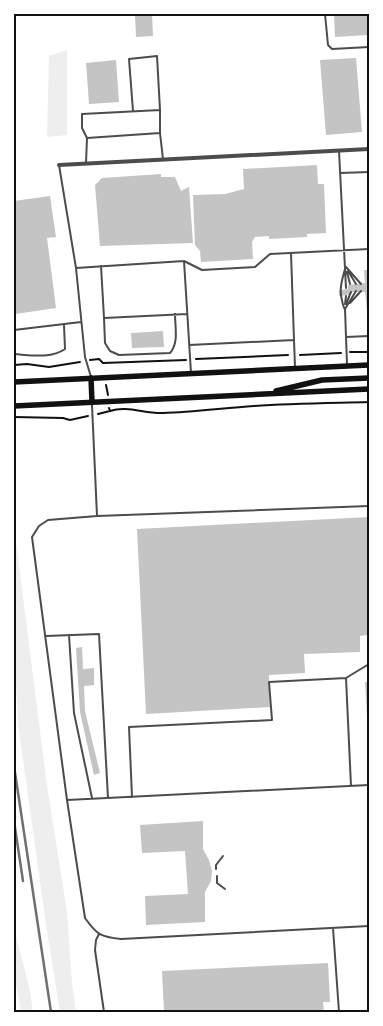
<svg xmlns="http://www.w3.org/2000/svg" width="383" height="1026" font-family="'Crimson Pro',serif">
	<style>
		.green { fill: #eee }
		.building { fill: #c4c4c4 }
		.lines { fill: none; stroke-linecap: round; stroke-linejoin: round }
		.path { stroke: #111; stroke-width: 2 }
		.service { stroke: #4c4c4c; stroke-width: 2 }
		.minor { stroke: #4c4c4c; stroke-width: 4 }
		.secondary { stroke: #111; stroke-width: 5.5 }
		.rail { stroke: #707070; stroke-width: 2.5 }
		.neatline { fill: none; stroke: #111; stroke-width: 2 }
	</style>
	<rect width="100%" height="100%" fill="#fff"/>
	<path class="green" d="M67,50V135L47,137L49,56Z
		M14,526L47,786L67,912L72,983L76,1012H60L47,931L18,724L14,642Z
		M14,928L30,991L33,1012H21L14,973Z"/>
	<path class="building" d="M135,14H152L153,36L136,37Z
		M334,14H369V35L335,37Z
		M356,58L362,132L326,135L320,60Z
		M116,60L119,102L89,104L86,63Z
		M317,165L318,184H324L326,233L307,234V237L269,239V236L255,237L252,242L253,259L201,262L200,251L195,245L193,195L225,194L244,189L243,169Z
		M161,174V177H175L181,191L189,187L193,243L100,246L95,185L102,178Z
		M50,196L56,237L47,238L56,308L15,314L14,302V201Z
		M364,270H369V310H367L365,292H351L348,295L339,296V290L348,289V285L365,283Z
		M163,331L164,347L132,348L131,333Z
		M369,517V635L360,636V652L304,654L305,673L269,675L270,707L146,714L137,529Z
		M82,647L83,669L94,668V685L84,686L85,711L100,773L94,775L80,712L76,648Z
		M365,682H369V733H368Z
		M203,821V849L209,860L212,871L211,881L205,892V922L146,925L145,896L188,894L185,851L142,853L140,825Z
		M328,963L330,1002H323L324,1012H164L162,971Z"/>
	<g class="lines">
		<path class="path" d="M350,352H369
			M300,355L341,353
			M196,359L288,355
			M90,360L99,359L103,363L186,360
			M14,365L27,364L49,367L80,362
			M106,385L108,395
			M109,408L110,411C127,405 145,414 163,413C193,412 224,408 254,406C293,403 331,403 369,402
			M98,414L110,411
			M14,417L63,418L70,420L88,416"/>
		<path class="service" d="M325,14L328,45L332,49L369,47
			M133,111L129,59L157,56L160,110
			M87,138L160,133L163,159
			M339,151L346,288
			M86,163L87,138L82,128V114L160,110V133
			M59,165L76,268L85,357L91,377
			M340,173L369,172
			M291,253L294,340
			M184,261L202,270L255,267L270,254L369,249
			M101,266L104,318L187,314
			M346,267L361,284
			M76,268L184,261L191,373
			M348,271L356,284
			M347,272L350,284
			M350,303L361,291
			M345,304L346,296
			M346,304L351,292
			M344,308C339,292 340,286 345,269
			M104,318L105,343L110,351L119,355L170,353C179,343 175,327 175,314
			M14,330L81,322
			M346,337L345,309L356,291
			M189,345L294,340L295,367
			M14,354C30,355 51,359 65,349L64,325
			M347,364L346,337L369,336
			M92,405L97,516
			M369,506L97,516L48,520L39,526L32,537L67,800L85,918C97,935 101,937 121,939L369,926
			M69,635L74,713L92,798
			M46,636L99,634L108,798
			M346,678L369,664
			M132,797L129,727L272,720L269,682L346,678L351,786
			M67,800L369,785
			M216,869V865L223,856
			M217,876V883L225,889
			M333,928L339,1012
			M99,934L96,940L95,950L104,1012"/>
		<path class="minor" d="M59,165L369,149"/>
		<path class="secondary" d="M91,378L92,402
			M14,382L369,365
			M276,391L322,380L369,378
			M14,406L369,389"/>
		<path class="rail" d="M14,766L51,1012
			M14,821L23,881"/>
	</g>
	<rect width="383" height="1026" fill="none" stroke="#ffffff" stroke-width="30"/>
	<rect x="15" y="15" width="353" height="996" class="neatline"/>
</svg>
